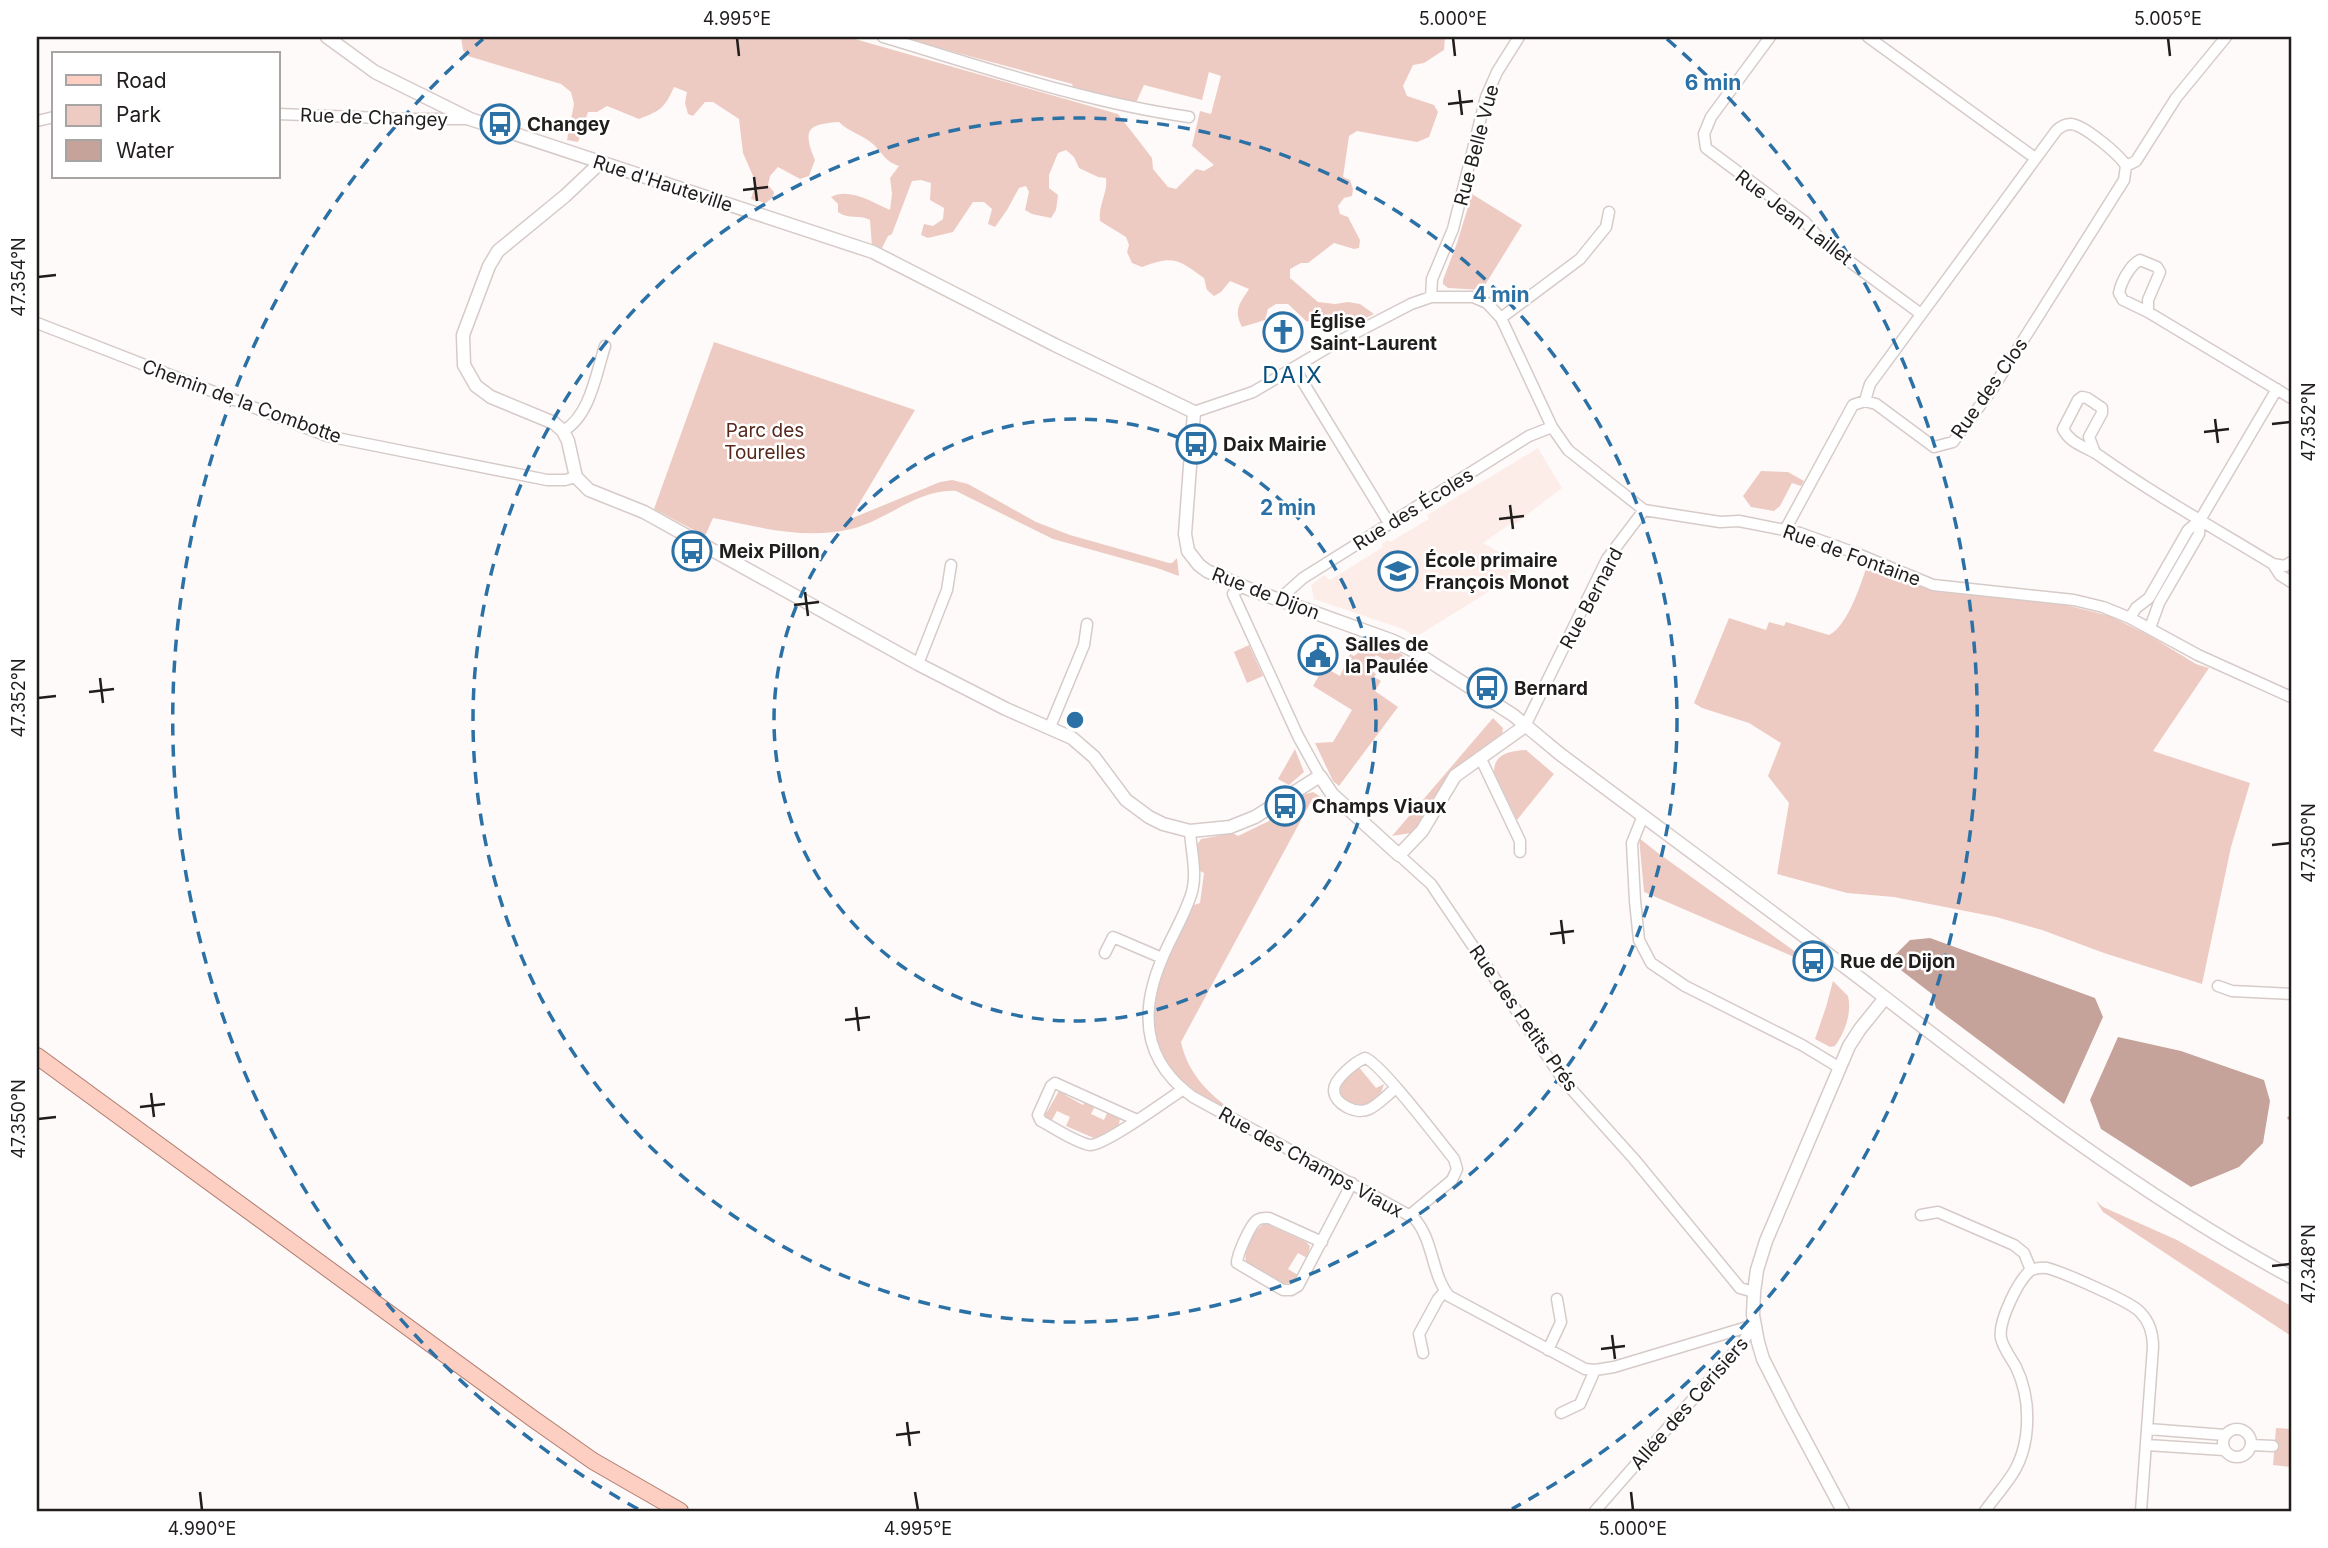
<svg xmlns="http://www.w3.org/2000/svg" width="2328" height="1548" font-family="Inter,sans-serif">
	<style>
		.built { fill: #fdede9 }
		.green { fill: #eecbc2 }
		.water { fill: #c6a39a }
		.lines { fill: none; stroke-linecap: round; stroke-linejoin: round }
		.stream { stroke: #c6a39a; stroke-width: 3.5 }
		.minor-casing { stroke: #d6cbc8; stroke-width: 13 }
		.tertiary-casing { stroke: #d6cbc8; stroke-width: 15 }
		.primary-casing { stroke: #ae7c6f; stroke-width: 18 }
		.minor { stroke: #fff; stroke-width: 10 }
		.tertiary { stroke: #fff; stroke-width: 12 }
		.primary { stroke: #fdcfc3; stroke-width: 16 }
		.ticks { fill: none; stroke: #201d1c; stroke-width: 2.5 }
		.ring { fill: none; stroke: #2c71a6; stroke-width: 3.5; stroke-dasharray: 12 9 }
		.labels { text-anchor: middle; stroke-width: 5; stroke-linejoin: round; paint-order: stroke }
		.street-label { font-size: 19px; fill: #201d1c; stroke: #fff }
		.poi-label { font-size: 19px; font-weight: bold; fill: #201d1c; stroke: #fff; text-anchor: start }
		.park-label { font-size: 19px; fill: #56281c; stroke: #fff }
		.quarter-label { font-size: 23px; letter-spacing: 2px; fill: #074e7c; stroke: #fff }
		.centre { fill: #2c71a6; stroke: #fff; stroke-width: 3.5 }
		.ring-label { font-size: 21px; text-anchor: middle; font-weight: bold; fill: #2c71a6; stroke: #fff; stroke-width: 5; stroke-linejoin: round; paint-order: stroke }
		.neatline { fill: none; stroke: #201d1c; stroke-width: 2.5 }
		.ticks-label { font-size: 18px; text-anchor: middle; fill: #201d1c }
	</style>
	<rect width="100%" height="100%" fill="#fefaf9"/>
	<path class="built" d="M1538,448L1562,488L1515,524L1513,522L1483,543L1505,555L1515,564L1512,567L1517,573L1501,584L1416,637L1403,629L1314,599L1311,585L1324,575L1330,580L1383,547L1382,544L1388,540L1390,542L1429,519L1427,515Z"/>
	<path class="green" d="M461,37H848L1118,114L1152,158L1153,169L1168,187L1176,189L1196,169L1204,171L1214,165L1192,146L1200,111L1211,114L1221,76L1209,72L1202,100L1144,85L1134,107L1075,92L1072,84L899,37H1445L1444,50L1424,63L1413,65L1403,86L1407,96L1434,105L1438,112L1429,137L1417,142L1357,131L1349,136L1343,177L1350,180L1353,189L1352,196L1344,198L1338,206L1340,214L1348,217L1360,240L1359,248L1354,249L1334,243L1308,263H1301L1290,269V278L1318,302L1335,304L1348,302L1360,304L1374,314L1346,328L1306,321L1288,304H1276L1268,309L1265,320L1242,327C1233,310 1240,303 1249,289L1230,281L1221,292L1214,296L1207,290L1204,278C1178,259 1173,255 1142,267L1132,263L1127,252L1129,245L1126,237L1100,221C1098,205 1108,193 1106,178L1098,177L1079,168L1074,157L1066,150L1058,153L1049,175V188L1058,195L1056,210L1051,218L1032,214L1025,210L1029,192L1026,186L1019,188L1007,210L995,227L988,224L992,209L984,202H973L953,232L928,238L921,235L924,224L933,226L943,219L944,208L930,200L931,183L921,180L912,181L892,234L888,236L881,250L872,247L870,220C859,214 849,220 838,212V204L831,197C849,187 872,202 890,210L892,194L890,178L899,166C886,162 882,153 873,144C863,135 849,132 839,122C808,124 802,129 815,160L809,176L800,179L778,167L770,176L768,185L774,192L773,197L766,203L751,199L756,183L743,153L739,119L713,102H705L693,116L688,114L685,103L687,92L674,87C665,108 660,111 639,119L607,106L597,112H588L578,142L567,140L574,104L571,92L561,84L468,56L463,50Z
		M1472,194L1522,225L1482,290L1448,288L1443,284V280L1457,243Z
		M714,342L915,410L850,519L940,482L952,480L968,484L1036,522L1070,535L1169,563H1172L1177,558L1179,576L1157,568L1053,539L956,491C919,488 886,521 851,529C804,540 759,527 713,518L705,536L654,509Z
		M1761,471L1788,472L1804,481L1801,486L1792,483L1780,506L1774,511L1751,507L1743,496Z
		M1868,563L1932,590L2054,602L2110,616L2150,636L2196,664L2209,668L2153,751L2250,783L2231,847L2202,984L2104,953L2042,930L1996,917L1894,897L1847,893L1777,874L1789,803L1768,776L1781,743L1749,723L1702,708L1694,703L1729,618L1766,630L1769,622L1784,626L1786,622L1829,635C1848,626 1861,583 1868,563Z
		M1368,642L1400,653L1418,667L1417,669L1402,660L1397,667L1376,655L1367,667L1376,674L1374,677L1381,681L1375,691L1398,707L1339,786L1333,781L1315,743L1333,742L1352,710L1313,686L1324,667L1340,676L1350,654L1354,656L1358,653L1354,648L1357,643L1366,647Z
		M1249,645L1263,676L1247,683L1234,652Z
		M1493,718L1503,728L1502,735L1451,771L1421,822L1411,833L1392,836Z
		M1295,749L1304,772L1289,785L1278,779Z
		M1526,750L1554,774L1517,820L1494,772C1494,753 1511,751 1526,750Z
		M1313,792L1321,797L1313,798L1181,1042C1188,1075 1211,1096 1237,1114L1236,1116C1222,1108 1206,1101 1194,1091C1121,1035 1164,970 1194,905L1200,903L1204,873L1200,871L1197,845L1201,839L1233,833L1238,836L1269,821V817L1299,796Z
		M1639,838L1658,853L1815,966L1644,892Z
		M1833,981L1848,996C1852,1013 1845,1032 1835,1046L1830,1047L1815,1039L1826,1007Z
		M1358,1066L1376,1088L1384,1084C1376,1119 1328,1106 1343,1083C1346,1077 1353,1071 1358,1066Z
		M1060,1089L1066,1091L1065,1095L1083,1105L1085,1101L1095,1106L1091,1114L1104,1120L1108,1111L1120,1118L1119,1125L1099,1139H1096L1066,1126L1070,1117L1057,1111L1052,1120L1046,1118L1044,1111L1047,1112Z
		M2096,1201L2103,1207L2177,1240L2291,1306V1336L2103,1212Z
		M1265,1223L1306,1242L1310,1246L1307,1258L1298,1253L1288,1269L1298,1275L1292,1283L1282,1284L1247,1266C1241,1253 1253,1230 1265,1223Z
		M2276,1428L2291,1429V1467L2273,1465Z"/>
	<path class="water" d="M1930,938L2095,998L2103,1017L2064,1104L1936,1008L1932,994L1889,961L1910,940Z
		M2118,1037L2181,1051L2264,1080L2270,1101L2263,1143L2239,1167L2191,1187L2101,1129L2090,1100Z"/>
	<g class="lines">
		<path class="stream" d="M2289,1118H2291"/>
		<g class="minor-casing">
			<path id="minor" d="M883,37C984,67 1084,102 1189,117
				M1770,37L1711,117L1704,134L1706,148L1805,222L1823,242L1921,314
				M1868,37L2035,158
				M278,114L408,119H468
				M37,121L54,117
				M2126,166L2136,161L2176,98L2226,37
				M1431,297L1432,279L1453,229L1486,97L1497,72L1519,37
				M2148,312V300L2160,272L2157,267L2140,260C2130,265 2121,282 2119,293L2123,300L2148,312L2291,398
				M1501,318L1580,259L1606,227L1609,212
				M37,323L327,436L547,480H565L576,477
				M1295,369L1389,523
				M1865,401L1870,384L2056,131C2060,127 2065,124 2071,124C2084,125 2120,155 2126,166
				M1194,412L1253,392L1332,345L1411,304L1431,297H1473L1487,303L1501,318L1552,427L1568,450L1644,510L1720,522L1739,521L1800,533L1858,554L1933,585L2074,600L2103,607L2130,618L2198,655L2291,697
				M563,431C590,416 596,374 605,346
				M2095,453L2089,437L2102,413V408L2087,398L2082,397L2078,400L2063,429C2070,443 2084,446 2097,454C2153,494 2214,528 2273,564L2285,566L2291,562
				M1785,530L1853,405L1865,401L1876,404L1934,447L1953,442L1993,388L2124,180L2126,166
				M2273,564L2280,575L2291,582
				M1243,587L1235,591L1233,594L1298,736L1320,776
				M1282,601L1284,595L1303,578L1529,436L1552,427
				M2130,618L2136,608L2149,598L2188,530L2200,520L2277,389
				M2150,628L2159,603L2199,534L2200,520
				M918,664L947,590L951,565
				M1525,726L1607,559L1644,510
				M1050,727L1084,645L1087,624
				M1480,757L1520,841V852
				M1643,816L1632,843L1635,901L1639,940L1651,963L1685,986L1802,1045L1840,1068
				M1190,831C1191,851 1198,875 1191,895C1184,917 1171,937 1162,959C1139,1013 1143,1061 1193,1097L1414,1218C1434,1240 1431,1274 1449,1296L1585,1369L1595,1370L1614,1367L1754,1325
				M1399,855L1431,884L1564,1081L1634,1159L1740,1288L1754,1292
				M1105,953L1113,937L1162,958
				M2218,986L2232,991L2291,994
				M1396,1088C1387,1095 1378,1105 1369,1109C1356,1115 1334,1104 1334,1090C1334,1079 1355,1062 1365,1058C1379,1061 1441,1143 1454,1159L1457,1169L1452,1180L1410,1215
				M1137,1120L1055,1083L1051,1086L1038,1115L1041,1121C1053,1127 1076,1143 1090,1145C1104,1146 1167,1100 1182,1090
				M1921,1215L1938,1212L2014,1245L2024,1253L2031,1270C2036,1268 2041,1267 2047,1268C2062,1272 2130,1301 2140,1312C2149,1321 2153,1334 2153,1347L2141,1511
				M1322,1242L1269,1218C1265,1218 1262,1217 1257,1220C1250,1225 1237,1255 1237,1263L1283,1290H1291L1298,1286L1352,1183
				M1548,1350L1561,1322L1557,1299
				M1423,1353L1419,1334L1438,1299L1445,1291
				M1561,1413L1580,1404L1595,1370
				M2223 1443a14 14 0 1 1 28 0a14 14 0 1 1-28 0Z
				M2148,1429L2225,1435
				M2147,1445L2224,1450
				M2251,1445L2273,1446
				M1595,1511L1742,1343L1754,1325
				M1985,1511C2004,1484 2021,1472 2026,1436C2029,1413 2026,1388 2016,1367C2011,1358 2003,1348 2001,1338C1998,1322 2018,1280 2031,1270"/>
		</g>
		<g class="tertiary-casing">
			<path id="tertiary" d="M327,37L375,72L470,119L873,252L1055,345L1194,412L1185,534L1188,551L1199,565L1207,571L1249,589L1393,641L1412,650L1513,715L1560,754C1660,829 1761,903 1861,979C1999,1086 2137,1194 2291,1277
				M600,163L565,196L498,251L489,266L463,335L464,365L476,386L491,397L554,423L563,431L568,441L576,477L589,490L644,512L918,664L1006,709L1072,738L1094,757L1126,800L1149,817L1163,824L1190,831L1230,827L1255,817L1320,776L1332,794L1399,855L1422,831L1455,776L1525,726
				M1843,1511L1790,1412L1763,1359L1758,1342L1753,1315L1754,1292L1757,1270L1766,1241L1849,1046L1860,1029L1885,998"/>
		</g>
		<g class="primary-casing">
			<path id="primary" d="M37,1056L532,1418L593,1461L680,1511"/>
		</g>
		<use href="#minor" class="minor"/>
		<use href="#tertiary" class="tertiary"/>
		<use href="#primary" class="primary"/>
	</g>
	<path class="ticks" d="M737,38L739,56M1453,38L1455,56M2168,38L2170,56M1459,90L1462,115M1448,104L1473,101M754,177L757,201M743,190L768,187M38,277L56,275M2215,419L2218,443M2272,424L2290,422M2204,432L2229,429M1510,505L1513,529M1499,519L1524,516M805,592L808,616M794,605L819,602M100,678L103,703M89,692L114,689M38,698L56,696M2272,845L2290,843M1561,920L1564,944M1550,934L1574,931M856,1007L859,1031M845,1020L870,1017M151,1093L154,1117M140,1107L165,1104M38,1119L56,1117M2272,1266L2290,1264M1612,1335L1615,1359M1601,1349L1625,1346M907,1422L910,1446M896,1435L920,1432M200,1492L202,1510M915,1492L918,1510M1631,1492L1633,1510"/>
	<g class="ring">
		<circle cx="1075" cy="720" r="301"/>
		<circle cx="1075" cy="720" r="602"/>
		<path d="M638 1509A902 902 0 0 1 483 39M1667 39A902 902 0 0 1 1512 1509"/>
	</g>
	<defs>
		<g id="bus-ring" transform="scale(2.0125)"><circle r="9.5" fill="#fff" stroke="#2c71a6" stroke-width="1.5"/><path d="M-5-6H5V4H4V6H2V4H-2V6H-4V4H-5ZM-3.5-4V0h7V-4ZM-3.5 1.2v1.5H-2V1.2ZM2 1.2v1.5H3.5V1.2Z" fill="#2c71a6"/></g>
		<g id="church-ring" transform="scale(2.0125)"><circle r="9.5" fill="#fff" stroke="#2c71a6" stroke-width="1.5"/><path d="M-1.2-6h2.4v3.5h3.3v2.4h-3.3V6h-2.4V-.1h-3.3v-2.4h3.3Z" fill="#2c71a6"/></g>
		<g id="school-ring" transform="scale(2.0125)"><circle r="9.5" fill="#fff" stroke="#2c71a6" stroke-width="1.5"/><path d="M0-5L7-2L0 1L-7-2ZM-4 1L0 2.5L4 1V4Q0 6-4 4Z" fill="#2c71a6"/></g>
		<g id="civic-ring" transform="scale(2.0125)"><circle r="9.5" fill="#fff" stroke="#2c71a6" stroke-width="1.5"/><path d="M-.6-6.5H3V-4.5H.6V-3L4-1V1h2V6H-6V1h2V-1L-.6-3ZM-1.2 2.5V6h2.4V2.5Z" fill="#2c71a6"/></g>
	</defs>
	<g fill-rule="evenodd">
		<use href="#bus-ring" x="500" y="124"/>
		<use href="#church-ring" x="1283" y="332"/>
		<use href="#bus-ring" x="1196" y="444"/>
		<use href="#bus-ring" x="692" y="551"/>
		<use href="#school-ring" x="1398" y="571"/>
		<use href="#civic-ring" x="1318" y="655"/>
		<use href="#bus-ring" x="1487" y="688"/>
		<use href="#bus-ring" x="1285" y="806"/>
		<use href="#bus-ring" x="1813" y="961"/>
	</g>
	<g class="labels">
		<g class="street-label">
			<text transform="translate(374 117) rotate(2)" y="7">Rue de Changey</text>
			<text transform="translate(1476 145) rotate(-75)" y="7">Rue Belle Vue</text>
			<text transform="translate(663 183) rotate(18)" y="7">Rue d'Hauteville</text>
			<text transform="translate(1794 217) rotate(38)" y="7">Rue Jean Laillet</text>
			<text transform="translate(1989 388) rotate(-55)" y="7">Rue des Clos</text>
			<text transform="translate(242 401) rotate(20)" y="7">Chemin de la Combotte</text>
			<text transform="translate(1413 509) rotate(-32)" y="7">Rue des Écoles</text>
			<text transform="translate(1852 555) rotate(20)" y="7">Rue de Fontaine</text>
			<text transform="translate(1266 593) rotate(21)" y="7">Rue de Dijon</text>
			<text transform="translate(1591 598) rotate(-62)" y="7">Rue Bernard</text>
			<text transform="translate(1524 1018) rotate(55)" y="7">Rue des Petits Prés</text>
			<text transform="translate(1311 1162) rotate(29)" y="7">Rue des Champs Viaux</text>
			<text transform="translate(1689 1403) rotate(-49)" y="7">Allée des Cerisiers</text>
		</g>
		<g class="poi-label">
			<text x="527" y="131">Changey</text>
			<text x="1310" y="328">Église<tspan x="1310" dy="22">Saint-Laurent</tspan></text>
			<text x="1223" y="451">Daix Mairie</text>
			<text x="719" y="558">Meix Pillon</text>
			<text x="1425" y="567">École primaire<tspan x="1425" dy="22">François Monot</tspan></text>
			<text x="1345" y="651">Salles de<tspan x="1345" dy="22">la Paulée</tspan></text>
			<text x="1514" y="695">Bernard</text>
			<text x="1312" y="813">Champs Viaux</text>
			<text x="1840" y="968">Rue de Dijon</text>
		</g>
		<g class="park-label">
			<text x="765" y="437">Parc des<tspan x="765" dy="22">Tourelles</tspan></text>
		</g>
		<g class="quarter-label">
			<text x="1293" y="383">DAIX</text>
		</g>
	</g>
	<circle cx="1075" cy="720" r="10" class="centre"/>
	<g class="ring-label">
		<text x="1713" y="90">6 min</text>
		<text x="1501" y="302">4 min</text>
		<text x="1288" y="515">2 min</text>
	</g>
	<rect width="2328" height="1548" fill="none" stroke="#ffffff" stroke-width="77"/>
	<rect x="52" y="52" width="228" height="126" fill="#ffffff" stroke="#a6a5a4" stroke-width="2"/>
	<rect x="66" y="75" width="35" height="10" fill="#fdcfc3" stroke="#a6a5a4" stroke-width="2"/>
	<text x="116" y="88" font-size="21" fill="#201d1c">Road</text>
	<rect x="66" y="105" width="35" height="21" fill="#eecbc2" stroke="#a6a5a4" stroke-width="2"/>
	<text x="116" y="122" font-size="21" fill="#201d1c">Park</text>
	<rect x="66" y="140" width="35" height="21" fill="#c6a39a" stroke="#a6a5a4" stroke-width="2"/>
	<text x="116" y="158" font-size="21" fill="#201d1c">Water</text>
	<rect x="38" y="38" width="2252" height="1472" class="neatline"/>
	<g class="ticks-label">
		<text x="737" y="25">4.995°E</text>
		<text x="1453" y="25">5.000°E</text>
		<text x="2168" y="25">5.005°E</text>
		<text transform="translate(19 277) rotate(-90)" y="6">47.354°N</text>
		<text transform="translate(2309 422) rotate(-90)" y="6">47.352°N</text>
		<text transform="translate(19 698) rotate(-90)" y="6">47.352°N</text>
		<text transform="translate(2309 843) rotate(-90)" y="6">47.350°N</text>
		<text transform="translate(19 1119) rotate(-90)" y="6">47.350°N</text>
		<text transform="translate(2309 1264) rotate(-90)" y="6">47.348°N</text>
		<text x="202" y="1535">4.990°E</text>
		<text x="918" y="1535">4.995°E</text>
		<text x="1633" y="1535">5.000°E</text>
	</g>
</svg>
